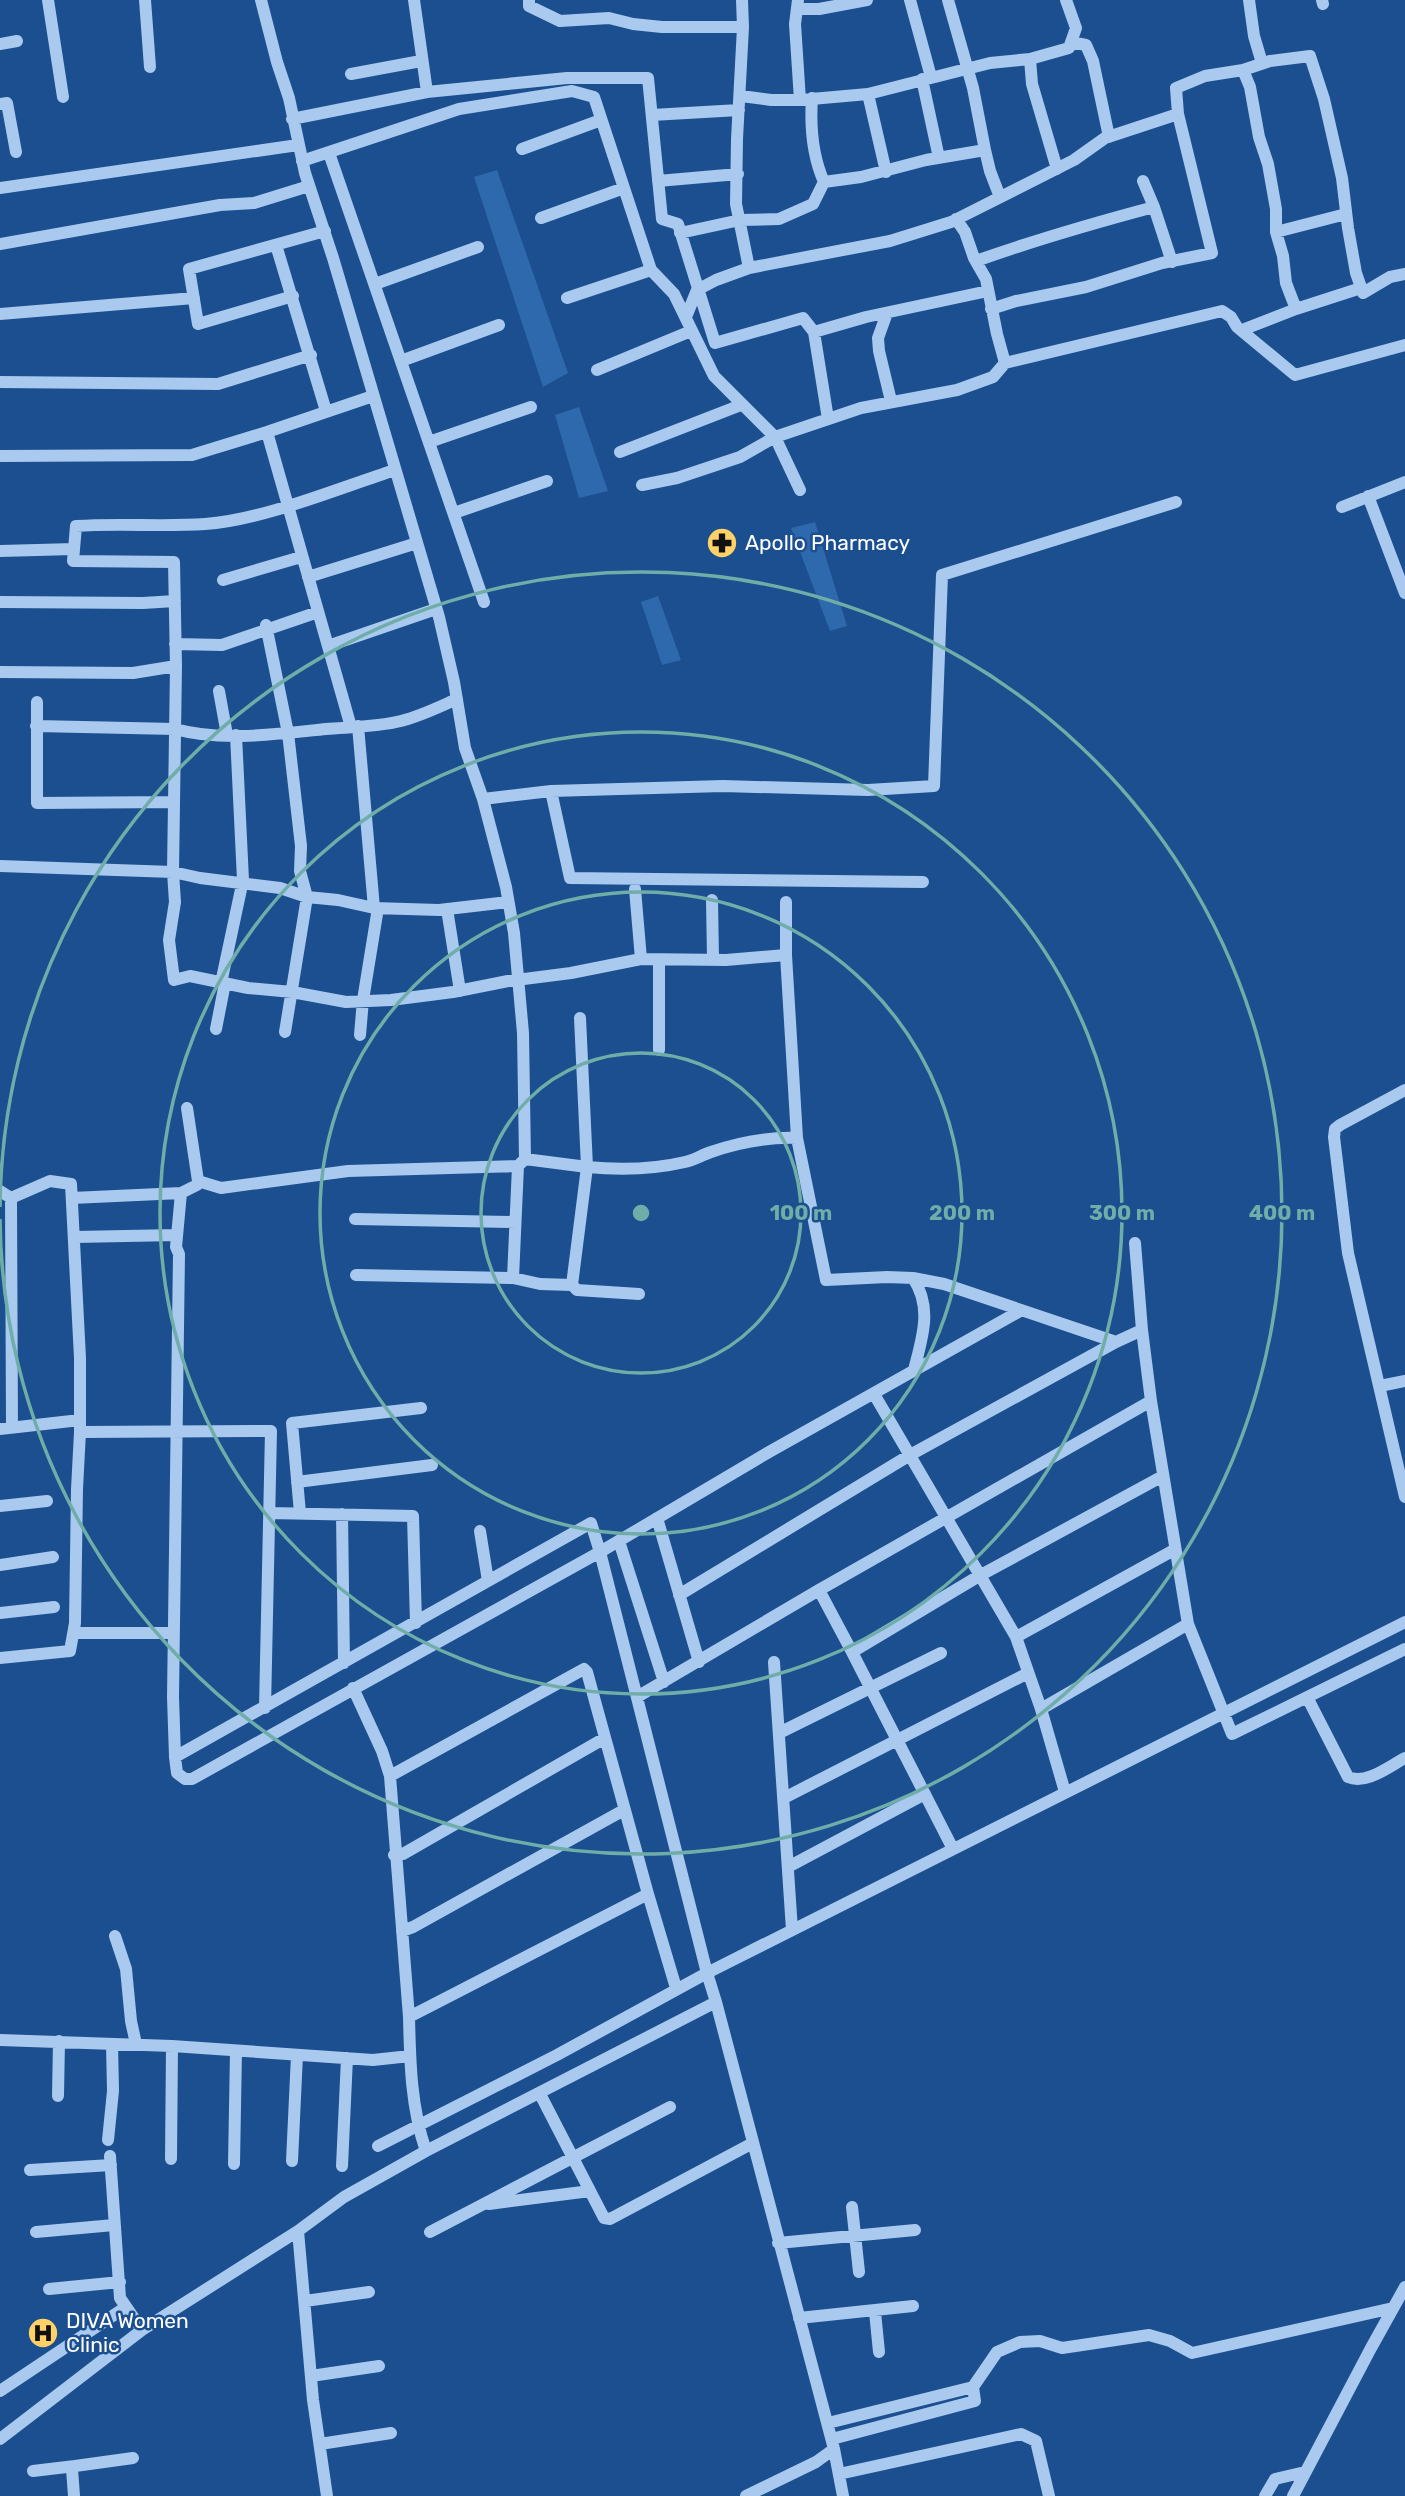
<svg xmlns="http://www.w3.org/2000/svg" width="1405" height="2496" font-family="Rubik,sans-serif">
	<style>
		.green { fill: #2e69ad }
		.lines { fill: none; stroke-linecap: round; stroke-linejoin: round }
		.minor { stroke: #a9c9ee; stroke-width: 12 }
		.ring { fill: none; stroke: #6fada8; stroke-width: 3.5 }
		.labels { text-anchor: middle; stroke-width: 5; stroke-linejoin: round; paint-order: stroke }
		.poi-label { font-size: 21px; fill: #fff; stroke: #1b4f8f; text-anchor: start }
		.centre { fill: #6fada8; stroke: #1b4f8f; stroke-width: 3.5 }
		.ring-label { font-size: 21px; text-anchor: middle; font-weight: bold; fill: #6fada8; stroke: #1b4f8f; stroke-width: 5; stroke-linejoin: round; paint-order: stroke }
	</style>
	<rect width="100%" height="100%" fill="#1b4f8f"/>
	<path class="green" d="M497,170L568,373L543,387L474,177Z
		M579,407L608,491L579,498L555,415Z
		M815,522L847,626L830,631L791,528Z
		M658,596L681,660L662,665L641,602Z"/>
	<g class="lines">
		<path class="minor" d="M48,0L63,97
			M145,0L150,67
			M414,0L427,92
			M529,0V6L560,21L609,18L633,24L662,27H743L737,139L736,204L749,268
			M742,0L743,27
			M798,0L795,24L800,100
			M910,0L931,77
			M1249,0L1254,36L1262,63
			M1322,0L1323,4
			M797,9H819L867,0
			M1071,42L1086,45L1093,61L1109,137
			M0,44L17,41
			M1030,59L1032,84L1057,169
			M1243,70L1250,87L1259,137L1268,164L1276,209V232L1283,256L1286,283L1296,309
			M351,74L421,61
			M922,79L939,158
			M868,94L886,172
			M741,96L771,100H800L868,94L990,63L1030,59L1069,48L1076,28L1066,0
			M812,98C810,127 812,155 824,182L861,177L926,160L985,150L973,88L948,0
			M0,104L7,103L16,152
			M652,115L739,110
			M292,119L427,92L567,78H648L662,219L678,224L715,343L803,318L814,332L828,419
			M522,149L601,120
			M985,150L990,171L1000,197
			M329,153L484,602
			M302,161L459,109L572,91L594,97L651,270
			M658,181L738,174
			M1143,181L1154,207L1172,262
			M0,188L298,145
			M541,218L624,188
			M1276,232L1346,214
			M680,233L740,220L779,219L813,204L824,182
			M0,244L220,205L254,203L309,186
			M276,245L326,411
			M976,261C1035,240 1094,223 1154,207
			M375,284L478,247
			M293,296L198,324L189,269L325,231
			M567,298L651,270L674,294L714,376L775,437L800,490
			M991,309L1016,301L1086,287L1162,263L1212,253L1178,114
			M887,313L878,338L879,351L891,401
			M0,314L194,298
			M686,317L697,290L716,280L749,268L890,241L951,222L1074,160L1105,138L1178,114L1176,88L1205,76L1243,70L1270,61L1310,56L1324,99L1342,178L1348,228L1356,273L1363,293L1390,277L1405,274
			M1242,330L1296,309L1361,288
			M814,332L866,317L988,291
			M401,361L499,325
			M1005,363L1222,311L1231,317L1237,327L1295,375L1405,345
			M597,370L691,331
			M0,382L218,384L311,355
			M267,432L351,727
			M429,442L531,407
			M620,452L741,405
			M0,456L192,455L267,432L373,396
			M395,470C339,488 263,520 205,524C162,527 119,523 76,526L73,561L174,562L176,666L173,872L175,902L169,940L174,980L190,976L248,988L292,992L346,1002L391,1000L453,992L508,981L571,973L641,959L726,960L786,955L797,1138L826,1280L887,1277L913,1278L944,1284L1116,1342L1142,1330L1135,1243
			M642,485L677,478L740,457L775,437L861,408L957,390L993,377L1005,363L997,334L986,279L974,258L965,232L956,219
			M1368,496L1405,593
			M1342,507L1405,482
			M454,513L547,481
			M0,551L74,549
			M308,577L417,543
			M223,580L301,557
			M0,602L143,603L175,601
			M266,625L288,733L301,846L300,871L307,897L285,1032
			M175,644L222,645L318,612
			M328,646L436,609
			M0,672L133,673L176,666
			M219,691L227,735
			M37,702V803L173,802
			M36,726L175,729C222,742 277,734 326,729C350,727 377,727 401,721C421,716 439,707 457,699
			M358,726L374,908
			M551,791L570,878L923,882
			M483,799L551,791L723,786L868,790L934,786L942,575L1176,502
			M0,866L173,872L200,878L280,888L307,897L338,900L374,908L439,910L508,902
			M635,889L641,959
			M712,900L713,959
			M447,909L460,991
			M786,955V902
			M659,960V1050
			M221,983L243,880L236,735
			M216,1029L225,983
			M360,1035L363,1000L378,908
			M1405,1090L1340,1125L1335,1129L1334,1137L1348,1253L1405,1497
			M187,1108L198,1181
			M525,1159L587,1167L580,1018
			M198,1181L221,1188L348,1171L518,1166L525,1159L523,1033L514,933L506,887L483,799L465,748L454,682L439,617L333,258L305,173L289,98L277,62L261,0
			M0,1191L11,1198L50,1181L71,1184L80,1358V1432L77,1489L75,1623L70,1651L0,1658
			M11,1198L12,1427
			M72,1198L181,1193L197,1185L198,1181
			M355,1219L515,1222
			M75,1237L177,1235
			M356,1275L513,1278L540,1284L572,1285
			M513,1278L518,1166
			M913,1278C933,1308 922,1338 914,1370
			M639,1294L577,1290L572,1285L587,1167C618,1170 655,1169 685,1162C694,1160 702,1155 711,1152C737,1143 769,1137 797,1138
			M1020,1311L769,1452L600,1552L591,1523L175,1757L177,1773L185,1779H192L600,1552L707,1973L1405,1622
			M1142,1330L1151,1401L1188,1624L1232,1734L1405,1649
			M1380,1386L1405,1381
			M874,1394L1016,1637L1174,1550
			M0,1429L80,1420
			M80,1432L271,1431L265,1708
			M297,1482L432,1465
			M0,1506L47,1501
			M270,1513L413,1516L416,1623
			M300,1513L292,1423L421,1408
			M342,1514L344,1663
			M657,1518L699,1662
			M480,1531L488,1581
			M619,1541L664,1682
			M0,1565L53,1557
			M819,1590L852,1652L979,1576L1163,1476
			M679,1595L910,1455L1116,1342
			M0,1613L54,1607
			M74,1633H174
			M1016,1637L1041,1709L1065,1792
			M852,1652L953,1849
			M774,1662L792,1930
			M353,1688L382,1751L390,1776L409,2017C410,2062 411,2108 426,2151
			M637,1697L819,1590L1151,1401
			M1307,1697L1348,1777C1366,1785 1388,1767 1405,1758
			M1041,1709L1188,1624
			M779,1733L941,1653
			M175,1757L173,1697L179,1254L176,1247L181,1193
			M390,1776L584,1669L587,1672L648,1894L409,2017
			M784,1798L1028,1673
			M394,1855L403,1854L605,1738
			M788,1867L925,1794
			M648,1894L676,1988
			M402,1931L413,1927L624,1810
			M115,1936L126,1969L131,2021L136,2044
			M0,2040L172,2046L373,2060L410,2056
			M540,2094L604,2218L610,2219L751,2144
			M58,2096L59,2041
			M108,2140L113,2091L112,2044
			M378,2146L557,2055L707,1973L716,2002
			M110,2156L120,2298L142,2330
			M171,2159L172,2046
			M292,2161L297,2055
			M234,2164L236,2051
			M342,2166L347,2058
			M30,2170L111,2165
			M489,2204L590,2191
			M852,2207L859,2272
			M298,2231L313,2400L327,2496
			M36,2232L114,2225
			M430,2232L670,2107
			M778,2243L915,2230
			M49,2289L120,2282
			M305,2301L369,2292
			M875,2312L879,2352
			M799,2318L913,2306
			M311,2376L379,2366
			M0,2391L126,2307
			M828,2423L973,2387
			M0,2439L142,2330L298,2231L344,2197L426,2151L716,2002L834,2449L816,2462L746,2496
			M832,2439L975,2401L973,2387L997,2352L1020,2342L1040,2341L1062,2348L1149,2335L1170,2341L1192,2353L1393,2308
			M320,2444L391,2433
			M834,2449L843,2496
			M33,2471L75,2466
			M839,2474L1021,2434L1036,2441L1049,2496
			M74,2496L72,2469L75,2466L133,2458
			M1265,2496L1275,2479L1305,2472
			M1293,2496L1371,2348L1405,2287"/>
	</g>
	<g class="ring">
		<circle cx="641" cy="1213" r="160"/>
		<circle cx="641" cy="1213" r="321"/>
		<circle cx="641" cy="1213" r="481"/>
		<path d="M0 1207A641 641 0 1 1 0 1219"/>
	</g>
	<defs>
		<g id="pharmacy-disc" transform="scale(1.575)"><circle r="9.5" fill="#ffd166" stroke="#1b4f8f"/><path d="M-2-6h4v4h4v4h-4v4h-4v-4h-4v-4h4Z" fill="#111"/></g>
		<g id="hospital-disc" transform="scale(1.575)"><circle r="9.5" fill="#ffd166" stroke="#1b4f8f"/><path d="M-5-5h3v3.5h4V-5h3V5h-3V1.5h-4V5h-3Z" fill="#111"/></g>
	</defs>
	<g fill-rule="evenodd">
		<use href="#pharmacy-disc" x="722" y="543"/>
		<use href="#hospital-disc" x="43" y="2333"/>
	</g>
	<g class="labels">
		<g class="poi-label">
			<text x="745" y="550">Apollo Pharmacy</text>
			<text x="66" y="2328">DIVA Women<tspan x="66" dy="24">Clinic</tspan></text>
		</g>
	</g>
	<circle cx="641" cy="1213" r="10" class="centre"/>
	<g class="ring-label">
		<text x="801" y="1220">100 m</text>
		<text x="962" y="1220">200 m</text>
		<text x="1122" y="1220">300 m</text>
		<text x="1282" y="1220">400 m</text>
	</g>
</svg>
